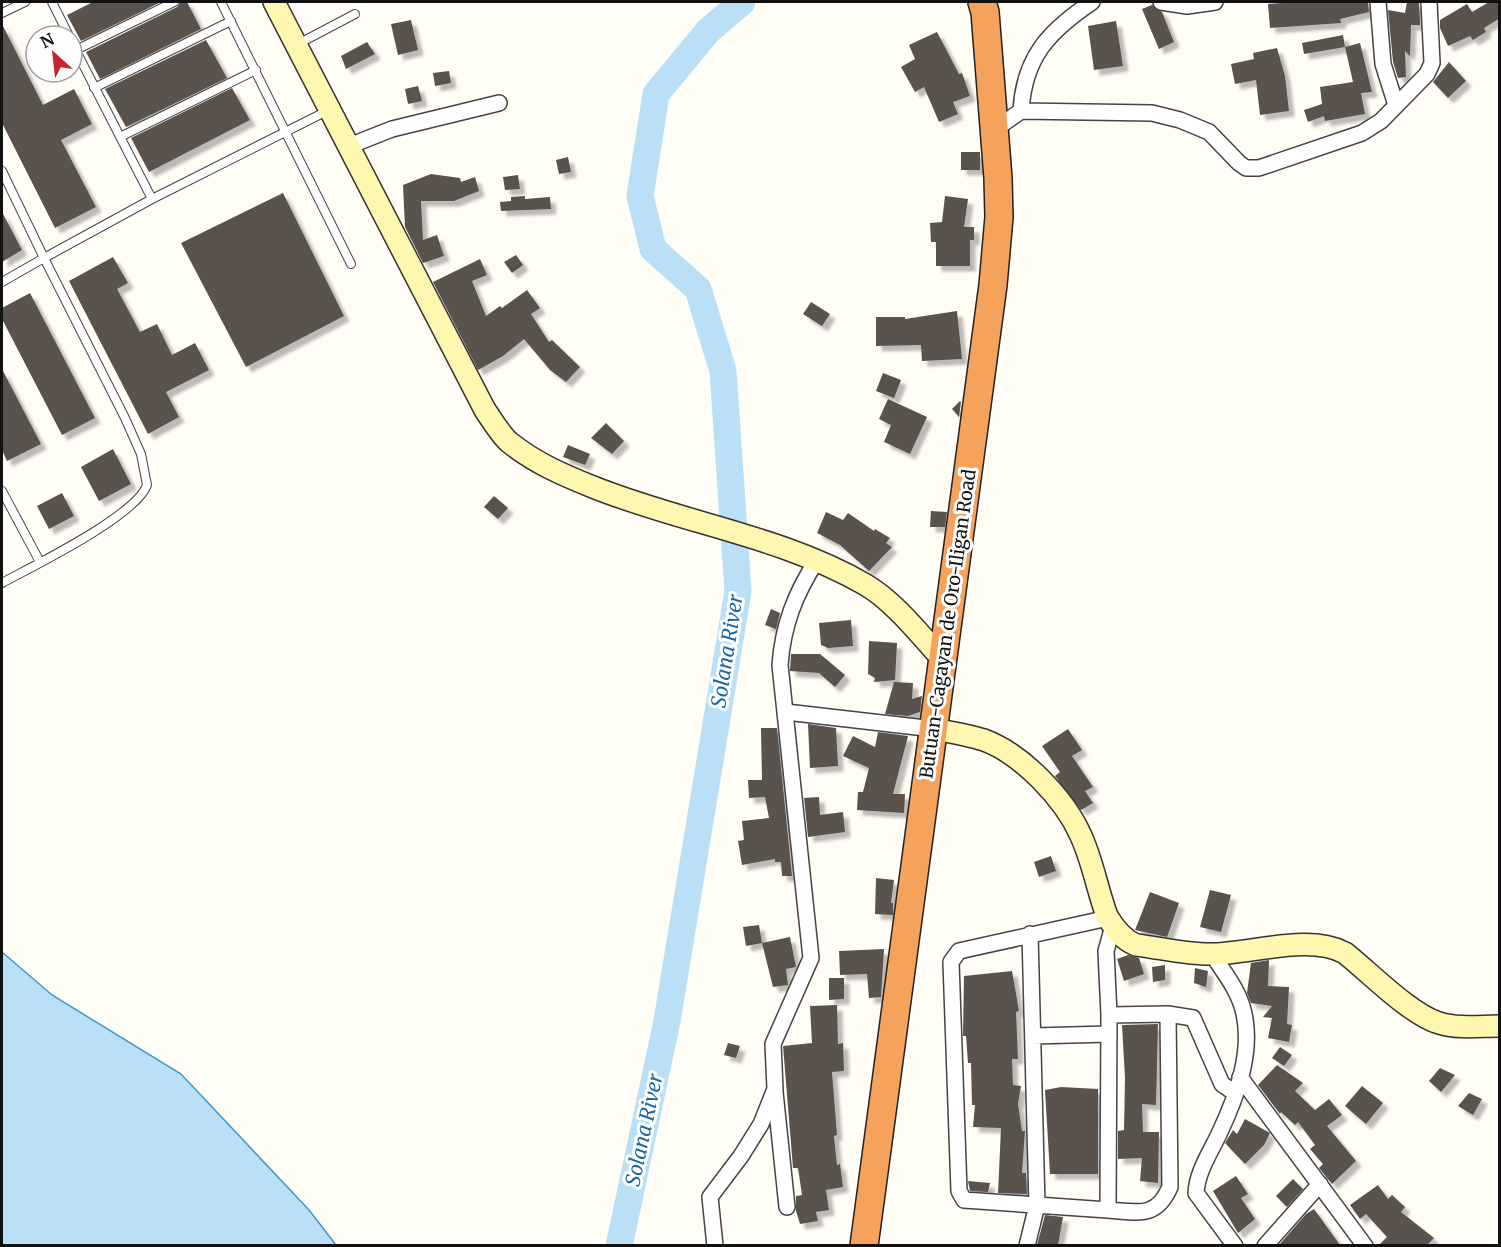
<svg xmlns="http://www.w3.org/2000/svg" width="1501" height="1247" font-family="Merriweather,serif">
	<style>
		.water { fill: #b9e0f7; stroke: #3f96cf; stroke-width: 1.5 }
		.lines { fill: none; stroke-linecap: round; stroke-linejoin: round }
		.river { stroke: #b9e0f7; stroke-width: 27 }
		.building { fill: #5a524d; filter: url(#shadow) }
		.lane-casing { stroke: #444; stroke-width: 10 }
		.street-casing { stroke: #444; stroke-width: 18 }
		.secondary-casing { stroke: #333; stroke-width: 24 }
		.highway-casing { stroke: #222; stroke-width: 30 }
		.lane { stroke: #fff; stroke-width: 8 }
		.street { stroke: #fff; stroke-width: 15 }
		.secondary { stroke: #fff6b0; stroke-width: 21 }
		.highway { stroke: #f5a25d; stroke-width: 27 }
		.labels { text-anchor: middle; stroke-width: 6; stroke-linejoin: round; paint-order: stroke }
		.street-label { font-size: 18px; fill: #111; stroke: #fff }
		.water-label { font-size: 20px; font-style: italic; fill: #1768a6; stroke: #fff }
	</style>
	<defs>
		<filter id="shadow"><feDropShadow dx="5.5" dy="5.5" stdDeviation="1.5" flood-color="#0004"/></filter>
	</defs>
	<rect width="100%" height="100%" fill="#fffdf5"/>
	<path class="water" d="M2,952L52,995L181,1074L309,1210L336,1245H2Z"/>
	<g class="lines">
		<path class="river" d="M619,1246L667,1021L738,591L723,371L698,289L653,249L640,196L656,94L708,31L742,2"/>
	</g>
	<path class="building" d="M93,2H161L81,41L67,15Z
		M180,2H187L201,29L100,79L86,52L177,7Z
		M1294,2H1368L1369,12L1340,19L1341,23L1270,28L1268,4Z
		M1407,2L1419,3L1420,23V25H1411L1410,56L1405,51L1406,77L1398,78L1393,62L1388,10L1405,13Z
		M1489,2H1500V18L1484,28L1486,32L1473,40L1470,36L1448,46L1440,28V20L1467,4L1472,12Z
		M1152,5L1162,12L1174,42L1159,49L1142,9Z
		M411,20L418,50L398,55L391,24Z
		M1116,21L1123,66L1094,70L1088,26Z
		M2,24L43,105L74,89L92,124L61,140L96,207L55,228L2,123Z
		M937,32L959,74L962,73L970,96L953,102L958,114L939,122L924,87L915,92L901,67L915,59L909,45Z
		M1343,35L1345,47L1304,54L1302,43Z
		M206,40L227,78L126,127L105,89Z
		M367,42L375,54L346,69L341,56Z
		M1360,43L1372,92L1361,93L1365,114L1325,121L1324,116L1308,122L1304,110L1322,104L1320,87L1353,82L1345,47Z
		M1277,48L1285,76L1289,111L1260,115L1256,80L1235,84L1231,64L1254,59L1253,53Z
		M1449,62L1466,81L1448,98L1433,82Z
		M449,71L451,83L435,86L433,73Z
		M418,86L422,101L408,104L405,89Z
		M232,88L250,120L149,172L131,138Z
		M961,152H980V170H961Z
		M568,157L571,172L559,174L556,160Z
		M431,174L460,178L461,182L475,177L479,191L454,201H421L423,240L437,235L444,256L423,263L405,227L403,185Z
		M518,175L520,189L505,190L503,177Z
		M283,193L344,316L246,367L181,243Z
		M525,196V199L550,197L551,209L501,211L500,202L511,201V197Z
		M945,196L968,199L964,227H974V240H970V266H936V242H931L930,223L942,222Z
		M2,212L22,250L2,262Z
		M516,255L523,265L512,273L504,262Z
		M113,257L128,283L117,289L140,332L157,324L172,355L195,343L209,370L166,392L179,417L148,434L69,281Z
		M480,259L487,275L472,281L486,316L500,306L502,308L527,290L540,308L531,314L549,342L552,340L580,367L566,382L550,370L524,339L503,356L478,370L433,282Z
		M30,293L95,418L62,435L2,319V308Z
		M811,302L830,314L822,326L803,314Z
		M957,311L962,359L922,361L921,345L876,346V317H905V319Z
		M2,369L41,444L7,461L2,450Z
		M883,373L901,380L894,398L876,391Z
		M888,399L927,417L910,454L884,442L891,425L879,419Z
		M960,401L961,402L959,417L952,409Z
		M606,423L624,441L612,454L591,438Z
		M568,445L590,454L585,465L563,457Z
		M113,449L131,484L99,501L81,467Z
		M62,493L74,516L49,529L37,506Z
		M494,496L508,508L498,519L484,507Z
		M931,511L947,512L945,527H930Z
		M826,512L843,520L848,513L874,531L875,529L890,538L886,543L892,547L869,571L840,545L817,533Z
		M771,609L780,613L776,629L765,625Z
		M851,620L853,646L828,648L821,645L819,623Z
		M869,641L897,643L895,680L874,682L875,678L868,674Z
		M791,654H820L845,675L835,687L819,673L790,671Z
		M894,682L913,683L912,699L922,696L920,712L908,716L885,714Z
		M808,724L836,728L838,766L810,768Z
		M761,728H777L792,876H782L781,862H775V859L742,865L738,841L744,840L742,821L769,818L765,797L749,798L748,780H762Z
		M1068,729L1082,750L1072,756L1093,787L1085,791L1093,803L1081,810L1055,776L1060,772L1042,746Z
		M878,732L908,736L893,794H905L904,813L857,810L858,792H863L869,768L843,756L853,736L875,747Z
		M819,797L820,815L843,812L845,832L808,837L804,798Z
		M1051,856L1056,871L1039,877L1034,862Z
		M876,878L894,880L891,903H893V915L875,914Z
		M1210,890L1231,895L1221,932L1200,927Z
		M1150,892L1179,903L1167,937L1135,930Z
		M759,925L762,943L746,946L743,927Z
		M790,937L796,967L786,969L788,985L773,987L762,943Z
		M884,949L881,997L869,998L867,974L840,975L839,951Z
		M1128,955L1139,958L1144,974L1124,981L1117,959Z
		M1269,960L1268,986L1289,987L1287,1024L1292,1025L1289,1042L1268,1038L1272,1018L1263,1017L1272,1006L1251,1003L1247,993L1251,963Z
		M1165,965V980L1153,982L1152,967Z
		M1195,968L1208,971L1206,987L1194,983Z
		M1012,971L1019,1011L1016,1012L1018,1059H1012L1013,1085L1021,1086L1018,1104L1022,1131H1025L1022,1173H1026L1027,1194L998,1193L1001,1128L973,1127L975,1105H972L971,1063H968L966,1036H963L964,976Z
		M829,978H844V999L829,1000Z
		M837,1005L838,1044L843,1043L844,1071L832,1072L837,1135L834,1136L837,1165L840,1164L843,1187L826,1190L829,1210L816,1212L818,1221L800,1224L796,1211V1196L802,1195L798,1168H793L783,1046L812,1043L810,1006Z
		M1158,1024L1156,1105L1142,1104L1143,1132H1159L1158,1183L1140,1181L1142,1158L1118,1159V1131L1124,1130L1125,1078L1122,1025Z
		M728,1043L740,1046L736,1058L724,1055Z
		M1280,1047L1292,1055L1284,1066L1272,1058Z
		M1277,1065L1303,1083L1295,1091L1315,1110L1329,1099L1342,1115L1327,1126L1356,1161L1332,1184L1319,1168L1323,1164L1310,1149L1315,1145L1298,1122L1295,1125L1281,1112L1280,1114L1258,1085Z
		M1440,1068L1455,1075L1441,1092L1429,1081Z
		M1362,1086L1383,1103L1366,1124L1345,1106Z
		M1061,1087L1098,1089V1174H1050L1045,1090Z
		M1469,1093L1482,1099L1473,1115L1458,1106Z
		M1245,1119L1270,1133L1264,1145L1245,1164L1225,1143L1233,1130L1237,1134Z
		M1236,1176L1248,1194L1241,1198L1255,1219L1238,1233L1213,1191Z
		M1293,1179L1303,1189L1287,1207L1276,1196Z
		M968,1181L990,1183L988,1192L970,1191Z
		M1378,1185L1388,1199L1392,1195L1405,1207L1401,1212L1434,1238L1427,1245H1379L1387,1237L1366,1214L1360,1219L1350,1205Z
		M1314,1209L1340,1245H1279L1306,1214Z
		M1045,1215L1063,1217L1058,1245H1037Z"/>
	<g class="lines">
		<g class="lane-casing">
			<path id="lane" d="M52,2L69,36
				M221,2L351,264
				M2,13L25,2
				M72,43L152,199
				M298,44L355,14
				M76,50L174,2
				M94,88L231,21
				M120,137L256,70
				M2,171L44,258L152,199L329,110
				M2,282L44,258L125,418L141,454L147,485C136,516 33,566 2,583
				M2,491L40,562"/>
		</g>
		<g class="street-casing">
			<path id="street" d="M1161,2L1187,6L1215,2
				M1378,2L1383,64L1396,105
				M1021,111C1024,57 1049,31 1092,2
				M994,130L1021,111L1152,113L1180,120L1209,132L1239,163L1246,168H1259L1362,133L1381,121L1427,74L1432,63L1429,2
				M349,146L392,129L499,103
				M786,712L934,729
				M1108,918L959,951L951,962L959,1191L964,1200L1108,1210L1109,1015L1106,951L1113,926
				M1212,954C1223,971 1236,987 1242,1006C1255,1048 1237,1096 1219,1134C1210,1153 1197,1172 1196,1193L1235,1246
				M1109,1015L1168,1014L1193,1018L1222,1084L1235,1093
				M1033,1036L1109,1034
				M1240,1077L1365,1246
				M775,1092L787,1207
				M1108,1210C1138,1212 1156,1219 1170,1187L1168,1014
				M715,1246L710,1197L741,1156L761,1124L775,1089L773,1044L811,958L780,665C783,625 795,594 817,560
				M1027,1246L1037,1205L1030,934
				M1265,1246L1320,1184"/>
		</g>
		<g class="secondary-casing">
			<path id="secondary" d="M274,2L485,410C492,420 500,434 509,442C535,463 563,475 593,487C682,523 782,536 866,585C896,603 921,636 944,661
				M934,729C950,732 968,735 984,740C1022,754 1065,799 1081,836C1093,862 1097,889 1107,916C1114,928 1122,939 1136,945C1161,948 1188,955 1214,954C1253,953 1310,934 1345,953C1369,972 1411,1015 1439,1023C1458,1029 1480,1026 1500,1026"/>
		</g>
		<g class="highway-casing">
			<path id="highway" d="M864,1246L993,285L999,217L998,178L985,12L982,2"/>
		</g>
		<use href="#lane" class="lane"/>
		<use href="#street" class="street"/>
		<use href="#secondary" class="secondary"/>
		<use href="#highway" class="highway"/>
	</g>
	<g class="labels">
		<g class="street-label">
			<text transform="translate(948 624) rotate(-82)" y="6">Butuan-Cagayan de Oro-Iligan Road</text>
		</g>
		<g class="water-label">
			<text transform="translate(727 651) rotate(-81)" y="7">Solana River</text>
			<text transform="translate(644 1130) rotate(-78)" y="7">Solana River</text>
		</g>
	</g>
	<rect width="1501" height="1247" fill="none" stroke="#111111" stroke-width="6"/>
	<g transform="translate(54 54) rotate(333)"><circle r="28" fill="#ffffff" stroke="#a0a0a0" stroke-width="1.5"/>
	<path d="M0-4.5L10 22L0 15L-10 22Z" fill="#c4262e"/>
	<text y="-9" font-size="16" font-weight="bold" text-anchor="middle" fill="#111111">N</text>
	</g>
</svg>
